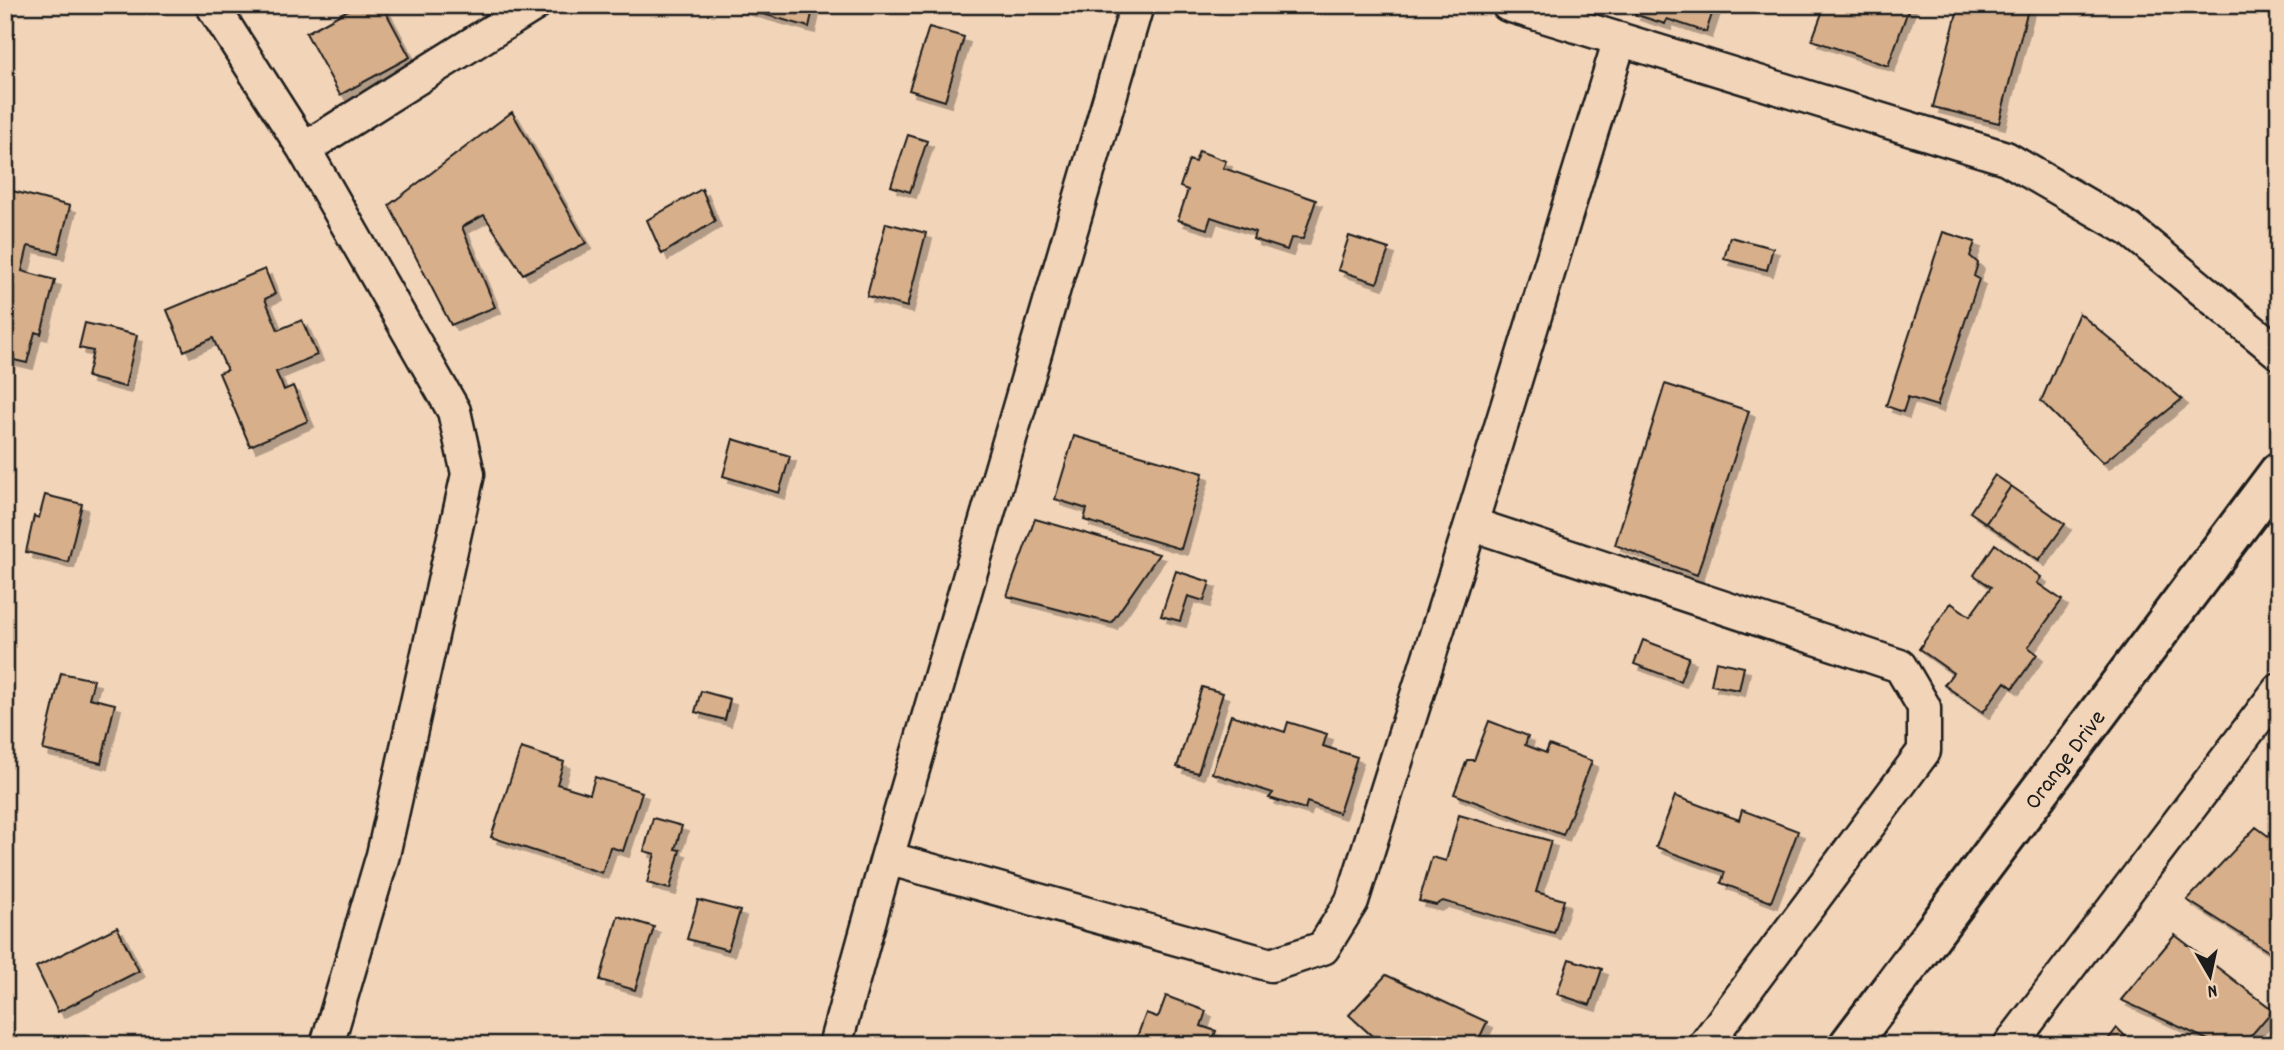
<svg xmlns="http://www.w3.org/2000/svg" width="2284" height="1050" font-family="Dekko,sans-serif">
	<style>
		.building { fill: #d7af8b; stroke: #1c1c1c; stroke-width: 2; filter: url(#shadow) }
		.lines { fill: none; stroke-linecap: round; stroke-linejoin: round }
		.street-casing { stroke: #1c1c1c; stroke-width: 37 }
		.secondary-casing { stroke: #1c1c1c; stroke-width: 44 }
		.street { stroke: #f2d4b8; stroke-width: 32 }
		.secondary { stroke: #f2d4b8; stroke-width: 38 }
		.labels { text-anchor: middle; stroke-width: 5; stroke-linejoin: round; paint-order: stroke }
		.street-label { font-size: 24px; fill: #1c1c1c; stroke: #f2d4b8 }
	</style>
	<defs>
		<filter id="shadow"><feDropShadow dx="6" dy="6" stdDeviation="0" flood-color="#0004"/></filter>
	</defs>
	<rect width="100%" height="100%" fill="#f2d4b8"/>
	<filter id="ink" filterUnits="userSpaceOnUse"><feTurbulence type="fractalNoise" baseFrequency=".0143" numOctaves="2"/><feDisplacementMap in="SourceGraphic" scale="14" xChannelSelector="R" yChannelSelector="G"/><feConvolveMatrix kernelMatrix="1 2 1 2 8 2 1 2 1" color-interpolation-filters="sRGB"/></filter>
	<g filter="url(#ink)">
		<path class="building" d="M357,5H382L410,57L340,95L306,33Z
			M731,5H814L809,27Z
			M1637,5H1715L1706,32L1667,19L1665,24L1634,14Z
			M1825,5H1910L1888,66L1812,40Z
			M1959,5H2029L1999,123L1933,107Z
			M929,27L964,37L945,101L909,90Z
			M512,112L586,243L523,274L484,215L462,227L495,307L451,325L389,205Z
			M908,135L927,141L910,192L891,186Z
			M1199,151L1226,161L1223,168L1316,200L1303,239L1291,238L1287,250L1253,239L1255,232L1211,217L1207,229L1178,220L1188,190L1180,187L1189,160L1195,162Z
			M5,189L70,206L58,253L28,246L22,271L55,280L41,334L35,332L27,363L5,358Z
			M702,189L715,221L662,254L647,220Z
			M886,223L926,233L907,307L867,296Z
			M1943,232L1975,242L1970,256L1978,263L1974,276L1979,279L1937,406L1908,397L1903,412L1886,406Z
			M1349,236L1389,249L1377,283L1338,270Z
			M1730,237L1773,248L1767,270L1724,259Z
			M265,269L275,294L265,299L278,330L302,320L317,355L276,372L284,390L293,386L308,421L250,446L219,373L227,370L213,338L184,351L167,310Z
			M2079,313L2182,399L2103,463L2041,401Z
			M85,323L137,335L125,387L87,377L93,351L79,348Z
			M1665,384L1749,411L1697,575L1615,545Z
			M1074,436L1203,473L1181,549L1084,520L1087,509L1055,499Z
			M733,439L790,456L779,493L723,476Z
			M1995,475L2011,486L1986,523L1970,512Z
			M2011,486L2065,524L2039,560L1986,523Z
			M45,495L82,504L68,562L26,552L34,516L39,518Z
			M1035,519L1159,554L1111,623L1007,596Z
			M1995,544L2041,577L2037,583L2062,600L2028,647L2037,654L2013,688L2005,682L1983,712L1944,685L1953,673L1919,649L1951,603L1970,616L1991,587L1974,575Z
			M1176,571L1210,582L1204,601L1188,596L1180,621L1161,616Z
			M1643,640L1689,657L1680,681L1634,664Z
			M1716,661L1744,667L1739,690L1711,685Z
			M61,673L94,680L89,698L115,704L101,763L43,750Z
			M1202,687L1223,693L1198,773L1177,767Z
			M701,691L730,699L725,720L695,712Z
			M1231,715L1285,732L1288,722L1327,734L1323,746L1357,757L1339,813L1307,802L1305,809L1269,798L1273,793L1212,773Z
			M1489,721L1528,736L1525,745L1546,753L1549,745L1592,761L1563,835L1454,794L1467,760H1474Z
			M521,748L564,762L557,784L590,794L595,777L642,792L623,851L610,847L602,873L491,837Z
			M1675,796L1739,820L1742,810L1798,831L1771,902L1721,883L1725,872L1656,847Z
			M1459,815L1551,841L1536,892L1564,900L1554,933L1443,901L1436,905L1419,901L1432,857L1446,861Z
			M653,818L682,826L675,849L680,850L670,889L647,883L655,854L644,851Z
			M2256,827L2279,844V958L2187,900Z
			M698,900L740,911L728,950L687,939Z
			M618,916L654,927L635,990L600,980Z
			M117,927L139,971L58,1012L36,967Z
			M2175,935L2273,1010L2243,1045H2219L2121,1000Z
			M1569,959L1602,969L1590,1005L1557,994Z
			M1386,975L1487,1022L1476,1045H1382L1349,1015Z
			M1166,996L1206,1011L1201,1026L1216,1031L1211,1045H1134L1146,1013L1157,1017L1159,1015Z
			M2117,1028L2134,1045H2104Z"/>
		<g class="lines">
			<g class="street-casing">
				<path id="street" d="M212,5L304,149L454,411L468,474L383,855L327,1045
					M1508,5L2006,158L2130,230L2279,353
					M304,149L534,5
					M1471,524L1900,666L1924,707V751L1705,1045
					M887,858L1271,965L1323,948L1352,901L1471,524L1620,39
					M835,1045L887,858L1137,5
					M2010,1045L2279,690"/>
			</g>
			<g class="secondary-casing">
				<path id="secondary" d="M1849,1045L2279,472"/>
			</g>
			<use href="#street" class="street"/>
			<use href="#secondary" class="secondary"/>
		</g>
	</g>
	<g class="labels">
		<g class="street-label">
			<text transform="translate(2064 759) rotate(-53)" y="8">Orange Drive</text>
		</g>
	</g>
	<rect width="2284" height="1050" fill="none" stroke="#f2d4b8" stroke-width="28"/>
	<rect x="14" y="14" width="2256" height="1022" fill="none" stroke="#1c1c1c" stroke-width="2.5" filter="url(#ink)"/>
	<g transform="translate(2210 976) rotate(171)" stroke="#f2d4b8" stroke-width="5" paint-order="stroke">
	<path d="M0-5L12 26L0 18L-12 26Z" fill="#1c1c1c"/>
	<text y="-10" font-size="19" font-weight="bold" text-anchor="middle" fill="#1c1c1c">N</text>
	</g>
</svg>
